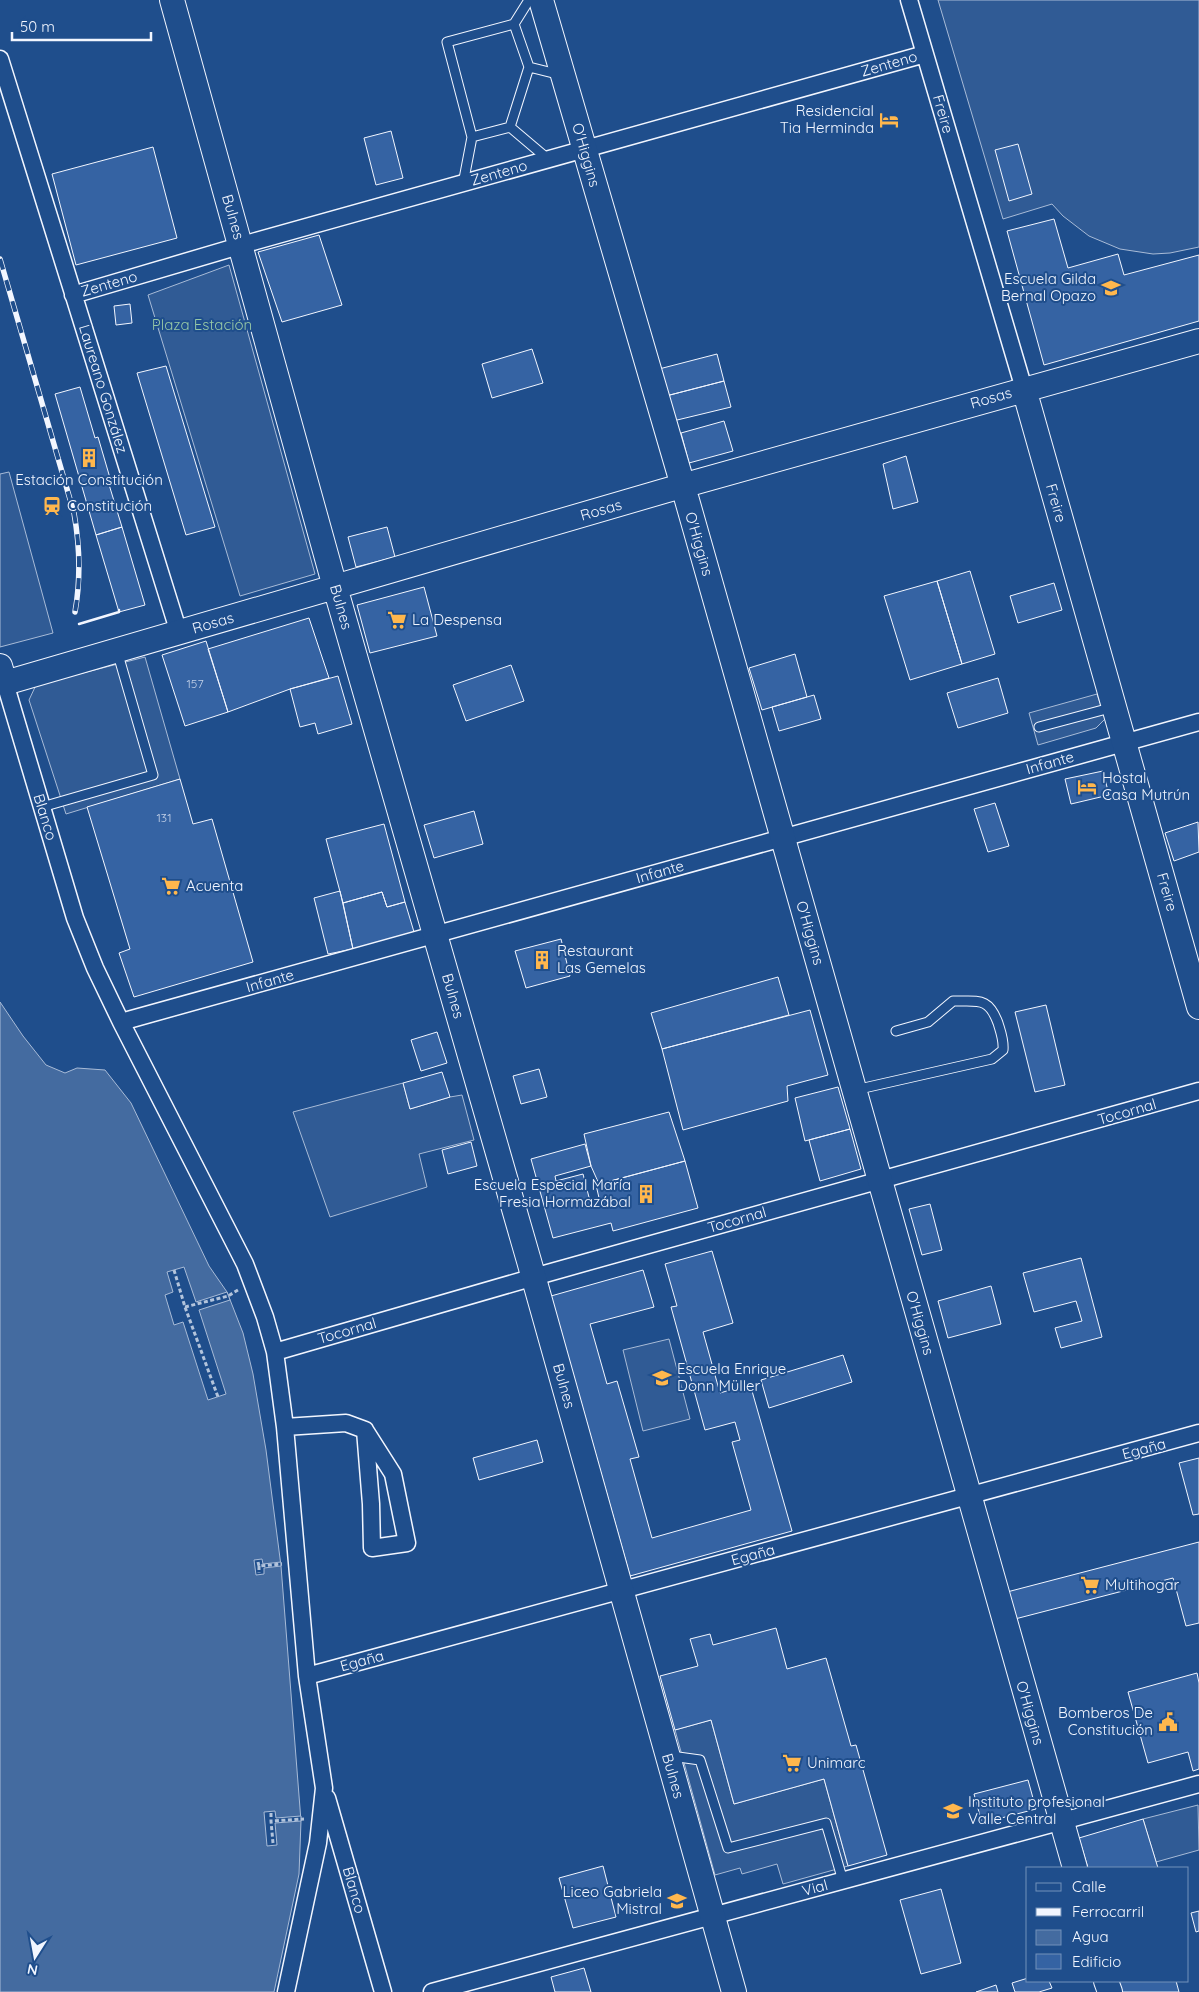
<svg xmlns="http://www.w3.org/2000/svg" width="1199" height="1992" font-family="Quicksand,sans-serif">
	<style>
		.built { fill: #305b95; stroke: #a8bbd7 }
		.water { fill: #446ba0; stroke: #a8bbd7 }
		.pier { fill: #1f4e8c; stroke: #a8bbd7 }
		.building { fill: #3563a3; stroke: #f2f6ff }
		.lines { fill: none; stroke-linecap: round; stroke-linejoin: round }
		.lane-casing { stroke: #f2f6ff; stroke-width: 11 }
		.street-casing { stroke: #f2f6ff; stroke-width: 19 }
		.secondary-casing { stroke: #f2f6ff; stroke-width: 26 }
		.path { stroke: #b3c4dc; stroke-width: 3; stroke-dasharray: 4 2.5; stroke-linecap: butt }
		.lane { stroke: #1f4e8c; stroke-width: 9 }
		.street { stroke: #1f4e8c; stroke-width: 16 }
		.secondary { stroke: #1f4e8c; stroke-width: 24 }
		.rail-casing { stroke: #f2f6ff; stroke-width: 5.5 }
		.rail { stroke: #1f4e8c; stroke-width: 4; stroke-dasharray: 11; stroke-linecap: butt }
		.wall { stroke: #f2f6ff; stroke-width: 2.5 }
		.labels { text-anchor: middle; stroke-width: 4; stroke-linejoin: round; paint-order: stroke }
		.number-label { font-size: 12px; fill: #c3d1e8 }
		.street-label { font-size: 15px; fill: #f2f6ff; stroke: #1f4e8c }
		.poi-label { font-size: 15px; fill: #f2f6ff; stroke: #1f4e8c; text-anchor: start }
		.park-label { font-size: 15px; fill: #97c8a6; stroke: #1f4e8c }
	</style>
	<rect width="100%" height="100%" fill="#1f4e8c"/>
	<path class="built" d="M938,0H1199V247L1170,253L1153,254L1120,249L1089,236L1063,216L1052,204L1003,219Z
		M229,265L315,574L240,596L148,295Z
		M9,472L53,633L0,647V474Z
		M145,657L180,779L66,814L29,700L36,685Z
		M1097,694L1105,719L1096,728L1038,745L1029,713Z
		M403,1083L410,1109L450,1097L462,1095L474,1140L419,1154L427,1187L330,1217L293,1112Z
		M669,1339L690,1419L643,1431L623,1350Z
		M711,1720L734,1804L824,1779L848,1866L783,1884L777,1864L742,1874L740,1868L715,1875L675,1730Z
		M1198,1805L1199,1850L1156,1862L1143,1819Z"/>
	<path class="water" d="M0,1002L23,1036L46,1065L65,1073L77,1068L105,1070L131,1103L209,1266L227,1292L243,1333L253,1374L266,1450L281,1566L301,1821L299,1874L274,1992H0Z"/>
	<path class="pier" d="M184,1267L196,1302L227,1292L230,1300L199,1310L226,1394L208,1400L183,1322L174,1325L165,1295L173,1292L167,1272Z
		M262,1559L263,1564L281,1562V1566L264,1568V1574L256,1575L254,1560Z
		M275,1811L276,1818L301,1816V1821L275,1823L277,1845L267,1846L264,1812Z"/>
	<path class="building" d="M391,131L403,178L376,185L364,138Z
		M1018,144L1032,194L1009,201L995,150Z
		M153,147L177,238L76,265L52,174Z
		M1054,219L1068,268L1118,254L1124,275L1199,255V321L1044,365L1007,231Z
		M319,235L342,305L282,322L258,252Z
		M130,304L132,323L116,325L114,306Z
		M532,349L543,383L492,398L482,364Z
		M717,354L724,381L666,396L659,369Z
		M166,366L215,527L186,535L137,373Z
		M724,381L731,407L673,421L666,396Z
		M80,387L95,438L98,437L110,478H107L122,527L96,535L55,394Z
		M724,421L733,451L689,463L681,433Z
		M906,456L918,502L893,509L883,464Z
		M122,527L145,605L119,612L96,535Z
		M387,527L395,557L356,567L348,537Z
		M970,571L995,654L962,664L937,581Z
		M937,581L962,664L910,680L884,596Z
		M1054,583L1062,610L1018,623L1010,596Z
		M424,587L437,636L370,653L357,605Z
		M309,618L329,678L290,689L228,712L208,649Z
		M206,641L228,712L185,726L162,655Z
		M795,654L807,697L762,710L749,668Z
		M511,665L524,701L466,721L453,685Z
		M338,676L352,724L318,734L315,723L300,727L290,689Z
		M998,678L1008,713L958,728L947,693Z
		M814,695L821,719L779,731L772,707Z
		M1103,771L1109,795L1071,804L1065,779Z
		M180,779L193,824L212,819L253,962L134,997L119,953L130,949L87,807Z
		M995,803L1009,846L988,852L974,809Z
		M474,811L483,844L434,858L424,825Z
		M1198,822L1199,852L1174,861L1165,833Z
		M384,824L405,902L387,907L382,892L343,903L326,839Z
		M340,891L353,949L328,954L314,898Z
		M382,892L387,907L405,902L414,932L353,949L343,903Z
		M561,939L570,976L526,988L515,951Z
		M778,977L789,1015L662,1049L651,1013Z
		M1046,1005L1065,1085L1035,1092L1015,1012Z
		M810,1010L828,1075L787,1086L788,1101L683,1130L662,1049Z
		M437,1032L447,1063L421,1071L411,1040Z
		M539,1069L547,1097L521,1104L513,1076Z
		M442,1072L450,1097L410,1109L403,1083Z
		M838,1087L850,1129L805,1141L795,1098Z
		M669,1112L685,1161L599,1184L591,1166L584,1134Z
		M850,1129L861,1169L820,1181L809,1140Z
		M471,1142L477,1166L448,1174L442,1150Z
		M585,1144L591,1166L555,1176L556,1181L583,1174L591,1205L600,1202L596,1185L685,1161L698,1208L613,1231L611,1223L553,1238L531,1159Z
		M930,1204L942,1250L922,1255L909,1209Z
		M712,1251L733,1323L703,1332L720,1393L750,1384L792,1531L630,1576L551,1296L643,1270L654,1307L590,1324L607,1384L617,1381L639,1457L630,1459L652,1538L751,1510L732,1442L740,1440L735,1422L705,1430L671,1307L677,1306L665,1264Z
		M1081,1258L1102,1337L1061,1348L1055,1328L1082,1321L1076,1301L1034,1312L1023,1273Z
		M991,1286L1001,1324L948,1338L938,1301Z
		M843,1355L852,1382L769,1408L761,1380Z
		M537,1440L543,1462L479,1480L473,1458Z
		M1199,1458V1514L1193,1515L1179,1463Z
		M1199,1542V1623L1186,1626L1173,1578L1015,1619L1007,1592Z
		M776,1628L787,1669L826,1658L851,1746L856,1745L887,1855L848,1866L824,1779L734,1804L711,1720L675,1730L660,1676L698,1666L690,1639L710,1634L713,1645Z
		M1197,1673L1199,1683V1769L1193,1771L1188,1752L1148,1763L1128,1692Z
		M1028,1780L1036,1809L982,1823L974,1794Z
		M1143,1819L1158,1868H1088L1079,1838Z
		M603,1866L616,1917L573,1928L559,1878Z
		M941,1889L961,1963L921,1974L900,1900Z
		M1199,1911V1931L1196,1932L1191,1913Z
		M584,1968L591,1992H555L551,1977Z
		M1028,1978V1981H1049L1052,1988L1039,1992H1015L1012,1983Z
		M1118,1981H1176L1179,1992H1121Z
		M996,1985L998,1992H976Z"/>
	<g class="lines">
		<g class="lane-casing">
			<path id="lane" d="M529,0L514,24L529,67L561,75
				M510,127L529,67
				M472,137L447,42L514,24
				M463,184L472,137L510,127L549,160
				M1039,727L1114,707
				M42,807L153,775L117,651
				M855,1090L992,1059L1003,1050C1004,1040 1001,1033 998,1023C988,996 978,1002 953,1001L928,1022L896,1031
				M671,1756L700,1760L728,1848L826,1823L843,1881"/>
		</g>
		<g class="street-casing">
			<path id="street" d="M909,0L1024,389
				M0,59L179,633
				M73,295L256,241L925,54
				M5,683L75,918L95,968L121,1022L245,1264L265,1317L275,1352L285,1427L307,1676L324,1788L318,1843L286,1992
				M121,1022L1199,722
				M275,1352L548,1273L1199,1091
				M285,1427L346,1423L365,1430L371,1504L372,1548L407,1543L393,1474L365,1430
				M307,1676L1199,1433
				M327,1798L383,1992
				M432,1992L1199,1784"/>
		</g>
		<g class="secondary-casing">
			<path id="secondary" d="M172,0L335,587L529,1261L734,1992
				M541,0L683,486L1075,1868
				M1024,389L1199,1007
				M0,666L5,683L664,491L1199,341
				M1106,1981L1110,1992"/>
		</g>
		<path class="path" d="M174,1270L185,1307L218,1397
			M185,1307L228,1296L238,1290
			M258,1562L259,1566L282,1564
			M259,1566V1573
			M271,1813V1821
			M273,1843L271,1821L304,1819"/>
		<use href="#lane" class="lane"/>
		<use href="#street" class="street"/>
		<use href="#secondary" class="secondary"/>
		<g class="rail-casing">
			<path id="rail" d="M0,259L74,513C80,547 81,578 75,612"/>
		</g>
		<use href="#rail" class="rail"/>
		<path class="wall" d="M79,624L119,612V610"/>
	</g>
	<defs>
		<g id="hotel-bare" transform="scale(1.5)"><path d="M-6-4.5h1.5V1H6V5H4.5V3h-9V5H-6ZM-4 0a1.8 1.8 0 1 1 3.6 0ZM.5 0V-2.5h3Q6-2.5 6 0Z" fill="#ffb74d" stroke="#1f4e8c" stroke-width="2.5" paint-order="stroke"/></g>
		<g id="school-bare" transform="scale(1.5)"><path d="M0-5L7-2L0 1L-7-2ZM-4 1L0 2.5L4 1V4Q0 6-4 4Z" fill="#ffb74d" stroke="#1f4e8c" stroke-width="2.5" paint-order="stroke"/></g>
		<g id="building-bare" transform="scale(1.5)"><path d="M-4-6H4V6H1V3H-1V6H-4ZM-2.5-4.3h1.7v1.8h-1.7ZM.8-4.3h1.7v1.8H.8ZM-2.5-1h1.7V.8h-1.7ZM.8-1h1.7V.8H.8Z" fill="#ffb74d" stroke="#1f4e8c" stroke-width="2.5" paint-order="stroke"/></g>
		<g id="station-bare" transform="scale(1.5)"><path d="M-3-6H3Q5-6 5-4V2Q5 4 3 4L4.5 6H3L1.5 4h-3L-3 6H-4.5L-3 4Q-5 4-5 2V-4Q-5-6-3-6ZM-3.5-4v3h7v-3ZM-3.5 1v1.5H-2V1ZM2 1v1.5H3.5V1Z" fill="#ffb74d" stroke="#1f4e8c" stroke-width="2.5" paint-order="stroke"/></g>
		<g id="supermarket-bare" transform="scale(1.5)"><path d="M-6-5.5h2.5l.6 2H6L4.5 2H-2.5L-4.4-4H-6ZM-1.5 3.2a1.3 1.3 0 1 0 .1 0ZM3 3.2a1.3 1.3 0 1 0 .1 0Z" fill="#ffb74d" stroke="#1f4e8c" stroke-width="2.5" paint-order="stroke"/></g>
		<g id="civic-bare" transform="scale(1.5)"><path d="M-.6-6.5H3V-4.5H.6V-3L4-1V1h2V6H-6V1h2V-1L-.6-3ZM-1.2 2.5V6h2.4V2.5Z" fill="#ffb74d" stroke="#1f4e8c" stroke-width="2.5" paint-order="stroke"/></g>
		<g id="university-bare" transform="scale(1.5)"><path d="M0-5L7-2L0 1L-7-2ZM-4 1L0 2.5L4 1V4Q0 6-4 4Z" fill="#ffb74d" stroke="#1f4e8c" stroke-width="2.5" paint-order="stroke"/></g>
	</defs>
	<g fill-rule="evenodd">
		<use href="#hotel-bare" x="889" y="120"/>
		<use href="#school-bare" x="1111" y="288"/>
		<use href="#building-bare" x="89" y="458"/>
		<use href="#station-bare" x="52" y="506"/>
		<use href="#supermarket-bare" x="397" y="620"/>
		<use href="#hotel-bare" x="1087" y="787"/>
		<use href="#supermarket-bare" x="171" y="886"/>
		<use href="#building-bare" x="542" y="960"/>
		<use href="#building-bare" x="646" y="1194"/>
		<use href="#school-bare" x="662" y="1378"/>
		<use href="#supermarket-bare" x="1090" y="1585"/>
		<use href="#civic-bare" x="1168" y="1722"/>
		<use href="#supermarket-bare" x="792" y="1763"/>
		<use href="#university-bare" x="953" y="1811"/>
		<use href="#school-bare" x="677" y="1901"/>
	</g>
	<g class="labels">
		<g class="number-label">
			<text x="195" y="688">157</text>
			<text x="164" y="822">131</text>
		</g>
		<g class="street-label">
			<text transform="translate(889 64) rotate(-16)" y="5">Zenteno</text>
			<text transform="translate(943 114) rotate(74)" y="5">Freire</text>
			<text transform="translate(586 155) rotate(74)" y="5">O'Higgins</text>
			<text transform="translate(499 173) rotate(-16)" y="5">Zenteno</text>
			<text transform="translate(233 217) rotate(74)" y="5">Bulnes</text>
			<text transform="translate(109 284) rotate(-16)" y="5">Zenteno</text>
			<text transform="translate(103 389) rotate(73)" y="5">Laureano González</text>
			<text transform="translate(991 398) rotate(-16)" y="5">Rosas</text>
			<text transform="translate(1056 503) rotate(74)" y="5">Freire</text>
			<text transform="translate(601 510) rotate(-16)" y="5">Rosas</text>
			<text transform="translate(699 544) rotate(74)" y="5">O'Higgins</text>
			<text transform="translate(341 607) rotate(74)" y="5">Bulnes</text>
			<text transform="translate(213 623) rotate(-16)" y="5">Rosas</text>
			<text transform="translate(1050 763) rotate(-16)" y="5">Infante</text>
			<text transform="translate(45 817) rotate(73)" y="5">Blanco</text>
			<text transform="translate(660 872) rotate(-16)" y="5">Infante</text>
			<text transform="translate(1167 892) rotate(74)" y="5">Freire</text>
			<text transform="translate(810 933) rotate(74)" y="5">O'Higgins</text>
			<text transform="translate(270 981) rotate(-16)" y="5">Infante</text>
			<text transform="translate(453 996) rotate(74)" y="5">Bulnes</text>
			<text transform="translate(1127 1112) rotate(-16)" y="5">Tocornal</text>
			<text transform="translate(737 1220) rotate(-16)" y="5">Tocornal</text>
			<text transform="translate(920 1323) rotate(74)" y="5">O'Higgins</text>
			<text transform="translate(347 1331) rotate(-16)" y="5">Tocornal</text>
			<text transform="translate(564 1386) rotate(74)" y="5">Bulnes</text>
			<text transform="translate(1144 1449) rotate(-15)" y="5">Egaña</text>
			<text transform="translate(753 1555) rotate(-15)" y="5">Egaña</text>
			<text transform="translate(362 1661) rotate(-15)" y="5">Egaña</text>
			<text transform="translate(1030 1713) rotate(74)" y="5">O'Higgins</text>
			<text transform="translate(673 1776) rotate(74)" y="5">Bulnes</text>
			<text transform="translate(815 1888) rotate(-15)" y="5">Vial</text>
			<text transform="translate(354 1890) rotate(74)" y="5">Blanco</text>
		</g>
		<g class="poi-label">
			<text x="874" y="116" text-anchor="end">Residencial<tspan x="874" dy="17">Tia Herminda</tspan></text>
			<text x="1096" y="284" text-anchor="end">Escuela Gilda<tspan x="1096" dy="17">Bernal Opazo</tspan></text>
			<text x="89" y="485" text-anchor="middle">Estación Constitución</text>
			<text x="67" y="511">Constitución</text>
			<text x="412" y="625">La Despensa</text>
			<text x="1102" y="783">Hostal<tspan x="1102" dy="17">Casa Mutrún</tspan></text>
			<text x="186" y="891">Acuenta</text>
			<text x="557" y="956">Restaurant<tspan x="557" dy="17">Las Gemelas</tspan></text>
			<text x="631" y="1190" text-anchor="end">Escuela Especial María<tspan x="631" dy="17">Fresia Hormazábal</tspan></text>
			<text x="677" y="1374">Escuela Enrique<tspan x="677" dy="17">Donn Müller</tspan></text>
			<text x="1105" y="1590">Multihogar</text>
			<text x="1153" y="1718" text-anchor="end">Bomberos De<tspan x="1153" dy="17">Constitución</tspan></text>
			<text x="807" y="1768">Unimarc</text>
			<text x="968" y="1807">Instituto profesional<tspan x="968" dy="17">Valle Central</tspan></text>
			<text x="662" y="1897" text-anchor="end">Liceo Gabriela<tspan x="662" dy="17">Mistral</tspan></text>
		</g>
		<g class="park-label">
			<text x="202" y="330">Plaza Estación</text>
		</g>
	</g>
	<rect x="1026" y="1867" width="162" height="115" fill="#1f4e8c" stroke="#7391ba"/>
	<rect x="1036" y="1883" width="25" height="8" fill="#1f4e8c" stroke="#7391ba"/>
	<text x="1072" y="1892" font-size="15" fill="#f2f6ff">Calle</text>
	<rect x="1036" y="1908" width="25" height="8" fill="#f2f6ff" stroke="#7391ba"/>
	<text x="1072" y="1917" font-size="15" fill="#f2f6ff">Ferrocarril</text>
	<rect x="1036" y="1930" width="25" height="15" fill="#446ba0" stroke="#7391ba"/>
	<text x="1072" y="1942" font-size="15" fill="#f2f6ff">Agua</text>
	<rect x="1036" y="1954" width="25" height="15" fill="#3563a3" stroke="#7391ba"/>
	<text x="1072" y="1967" font-size="15" fill="#f2f6ff">Edificio</text>
	<g transform="translate(35 1957) rotate(191)" stroke="#1f4e8c" stroke-width="4" paint-order="stroke">
	<path d="M0-4L9 19L0 12L-9 19Z" fill="#f2f6ff"/>
	<text y="-8" font-size="14" font-weight="bold" text-anchor="middle" fill="#f2f6ff">N</text>
	</g>
	<path d="M12 32v8h139v-8" fill="none" stroke="#f2f6ff" stroke-width="2.5"/>
	<text x="20" y="32" font-size="15" fill="#f2f6ff" stroke="#1f4e8c" stroke-width="4" paint-order="stroke">50 m</text>
</svg>
